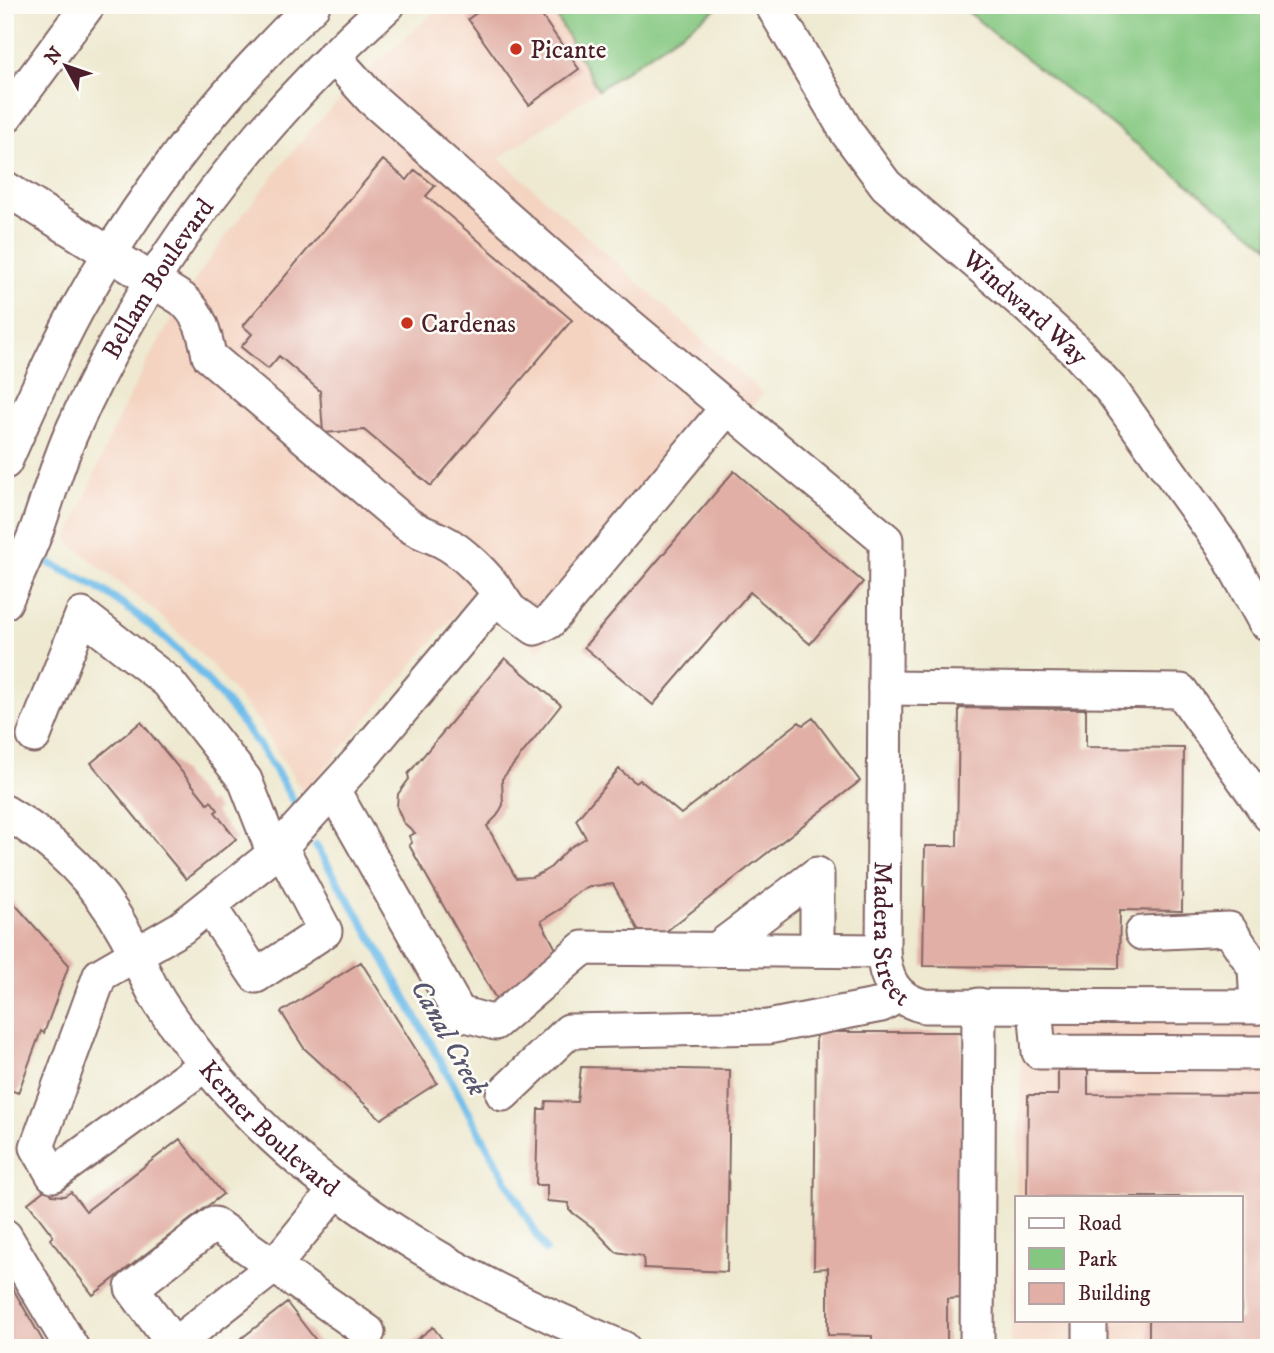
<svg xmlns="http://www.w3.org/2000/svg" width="1274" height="1353" font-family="'IM FELL DW Pica',serif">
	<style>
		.built { fill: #f4d3c1; fill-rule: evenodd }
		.green { fill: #84c780; stroke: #677356; stroke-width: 2 }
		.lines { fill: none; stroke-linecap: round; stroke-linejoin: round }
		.stream { stroke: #70bdea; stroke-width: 8 }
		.building { fill: #e1afa5 }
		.minor-casing { stroke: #836665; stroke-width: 37 }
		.minor { stroke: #fff; stroke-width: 33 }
		.poi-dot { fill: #c8321e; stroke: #fdfcf7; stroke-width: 2.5 }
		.labels { text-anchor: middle; stroke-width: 5; stroke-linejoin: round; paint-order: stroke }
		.poi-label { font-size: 26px; fill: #4a1f2b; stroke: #fdfcf7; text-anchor: start }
		.street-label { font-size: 26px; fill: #4a1f2b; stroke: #fdfcf7 }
		.water-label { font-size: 28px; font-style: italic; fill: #57566e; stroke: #fdfcf7 }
	</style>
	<rect width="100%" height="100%" fill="#fdfcf7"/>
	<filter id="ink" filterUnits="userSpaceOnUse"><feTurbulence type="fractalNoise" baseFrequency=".0143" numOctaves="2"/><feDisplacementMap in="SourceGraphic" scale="14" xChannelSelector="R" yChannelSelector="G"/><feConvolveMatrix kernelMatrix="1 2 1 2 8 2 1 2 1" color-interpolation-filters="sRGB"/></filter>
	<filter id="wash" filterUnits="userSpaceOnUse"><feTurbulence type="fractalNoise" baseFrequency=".00686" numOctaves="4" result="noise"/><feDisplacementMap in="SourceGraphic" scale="28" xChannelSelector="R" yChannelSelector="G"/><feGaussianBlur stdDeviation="1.57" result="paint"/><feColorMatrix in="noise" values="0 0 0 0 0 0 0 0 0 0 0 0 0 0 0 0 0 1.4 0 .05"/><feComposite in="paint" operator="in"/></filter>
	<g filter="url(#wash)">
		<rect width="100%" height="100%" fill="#eee9d0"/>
		<path class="built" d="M443,5H550L598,90L499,158L763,394L538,652L474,592L304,794L259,722L210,663L155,611L67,541L115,425L149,358L197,277L225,237L310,130L377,62Z
			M1269,1020V1348H1010L1023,1024ZM1017,1197H1241V1320H1017Z"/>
		<path class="green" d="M550,5H719L720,6L598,90Z
			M960,5H1269V247L997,36Z"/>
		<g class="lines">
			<path class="stream" d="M49,563C65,571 82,578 97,587C178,637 250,721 295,804
				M316,846L372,938L545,1250"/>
		</g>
		<g id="blocks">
			<path class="building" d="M488,5H534L579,69L529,105L468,19Z
				M383,160L407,180L415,170L435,186L426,196L572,320L431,486L364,430L323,433L320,391L279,356L268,369L241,347L252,334L243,326Z
				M734,471L863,582L810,644L750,592L653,705L584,647Z
				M505,658L561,705L502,779L503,805L497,816L487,826L516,878L532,877L541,873L551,867L569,848L586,838L576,820L619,769L636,783L640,780L681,814L799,722L803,725L813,718L860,781L664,933L639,931L613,884L592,886L582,890L570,898L562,908L541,921L558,953L496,999L409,845L412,843L409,836L415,833L403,822L397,807L398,794L409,779L408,774Z
				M959,708L1086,709V747L1184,748L1182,911L1120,910L1119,968L923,966L925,846H957Z
				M141,722L208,804L211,801L218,810L215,812L236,839L186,879L91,763Z
				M5,893L69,965L44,1033L41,1031L18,1093L5,1088Z
				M361,962L437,1083L381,1119L304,1048L281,1012Z
				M816,1032H962L961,1298L947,1299V1348H872V1336L828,1335V1268L814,1269Z
				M581,1067L730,1070L727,1272L644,1268L643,1256L616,1252L593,1228L569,1210V1203L547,1201V1185H536L538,1109H545L546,1101L577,1102Z
				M1058,1070H1088V1094L1269,1095V1348H1149V1320H1241V1197H1027L1028,1095H1058Z
				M180,1139L223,1194L93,1295L50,1239L53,1236L28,1203L47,1188L52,1195L64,1196L71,1192L86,1211Z
				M5,1275L47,1348H5Z
				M287,1303L322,1348H229Z
				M433,1327L449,1348H406Z"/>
		</g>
	</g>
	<g filter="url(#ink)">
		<use href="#blocks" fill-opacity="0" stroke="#836665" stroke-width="2"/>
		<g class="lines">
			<g class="minor-casing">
				<g id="minor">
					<path id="s1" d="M772,5L848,134L886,185L1029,308L1073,348L1112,391L1225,549L1265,622"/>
					<path id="s2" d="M333,56L371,98L624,321L886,540L883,951C885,979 894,999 924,1006L1269,1007"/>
					<path d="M5,117L88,5"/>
					<path d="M5,188L182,299C200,314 205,334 209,356L407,524C418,532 430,535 442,541C461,550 488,577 499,594L358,762L274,854L181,928L100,975L37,1147L53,1175L206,1064"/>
					<path d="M5,462C28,410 51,358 78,308C140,196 220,94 313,5"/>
					<path d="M499,594L510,610L535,628L549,622L727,408"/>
					<path id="s3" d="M5,602C16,578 28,553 37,529C49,495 58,462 73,429C146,266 255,124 388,5"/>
					<path d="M885,688L1181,691L1269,815"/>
					<path d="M34,736L82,615L168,682L245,780L274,854"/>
					<path d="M333,790L459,1013L495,1023L583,948L883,951"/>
					<path id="s4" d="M5,812C57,842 98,883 126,935C138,957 146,980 159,1001C172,1022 188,1042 203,1061C309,1196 467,1283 623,1348"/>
					<path d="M209,906L256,976L325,931L281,847"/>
					<path d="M1142,933L1229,929L1255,968L1257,1007"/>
					<path d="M717,949L817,874V950"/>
					<path d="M1035,1006L1039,1052L1269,1053"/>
					<path d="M503,1094L569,1031L768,1027L881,1005L899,995"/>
					<path d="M5,1236L72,1348"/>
					<path d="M174,1345L132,1288L214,1224L368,1332"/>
					<path d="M176,1348L174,1345L273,1267L336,1190"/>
					<path d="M977,1348L979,1005"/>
					<path d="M1090,1348V1320"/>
				</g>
			</g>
			<use href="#minor" class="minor"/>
		</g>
	</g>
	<g class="poi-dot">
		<circle cx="516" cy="49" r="7"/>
		<circle cx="407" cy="323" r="7"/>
	</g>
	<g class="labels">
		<g class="poi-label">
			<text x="530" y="58">Picante</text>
			<text x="421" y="332">Cardenas</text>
		</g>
		<g class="street-label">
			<text dy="9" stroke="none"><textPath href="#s3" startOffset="359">Bellam Boulevard</textPath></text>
			<text dy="9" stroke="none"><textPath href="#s1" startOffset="399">Windward Way</textPath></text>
			<text dy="9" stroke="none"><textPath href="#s2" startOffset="1130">Madera Street</textPath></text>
			<text dy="9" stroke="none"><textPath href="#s4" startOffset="418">Kerner Boulevard</textPath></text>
		</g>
		<g class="water-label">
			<text transform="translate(450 1037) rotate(61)" y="10">Canal Creek</text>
		</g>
	</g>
	<rect width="1274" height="1353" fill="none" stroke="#fdfcf7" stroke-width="28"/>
	<rect x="1015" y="1196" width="228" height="126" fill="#fdfcf7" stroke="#b5a4a5" stroke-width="2"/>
	<rect x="1029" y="1218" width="35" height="10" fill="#ffffff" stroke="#b5a4a5" stroke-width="2"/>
	<text x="1078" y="1230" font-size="21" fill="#4a1f2b">Road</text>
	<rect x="1029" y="1248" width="35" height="21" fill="#84c780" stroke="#b5a4a5" stroke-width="2"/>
	<text x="1078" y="1266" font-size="21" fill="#4a1f2b">Park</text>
	<rect x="1029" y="1283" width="35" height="21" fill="#e1afa5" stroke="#b5a4a5" stroke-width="2"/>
	<text x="1078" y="1300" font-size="21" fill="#4a1f2b">Building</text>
	<g transform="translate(66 66) rotate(310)" stroke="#fdfcf7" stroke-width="5" paint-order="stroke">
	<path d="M0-5L12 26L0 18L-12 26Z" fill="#4a1f2b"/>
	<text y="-10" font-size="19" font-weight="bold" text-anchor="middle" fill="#4a1f2b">N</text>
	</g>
</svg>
